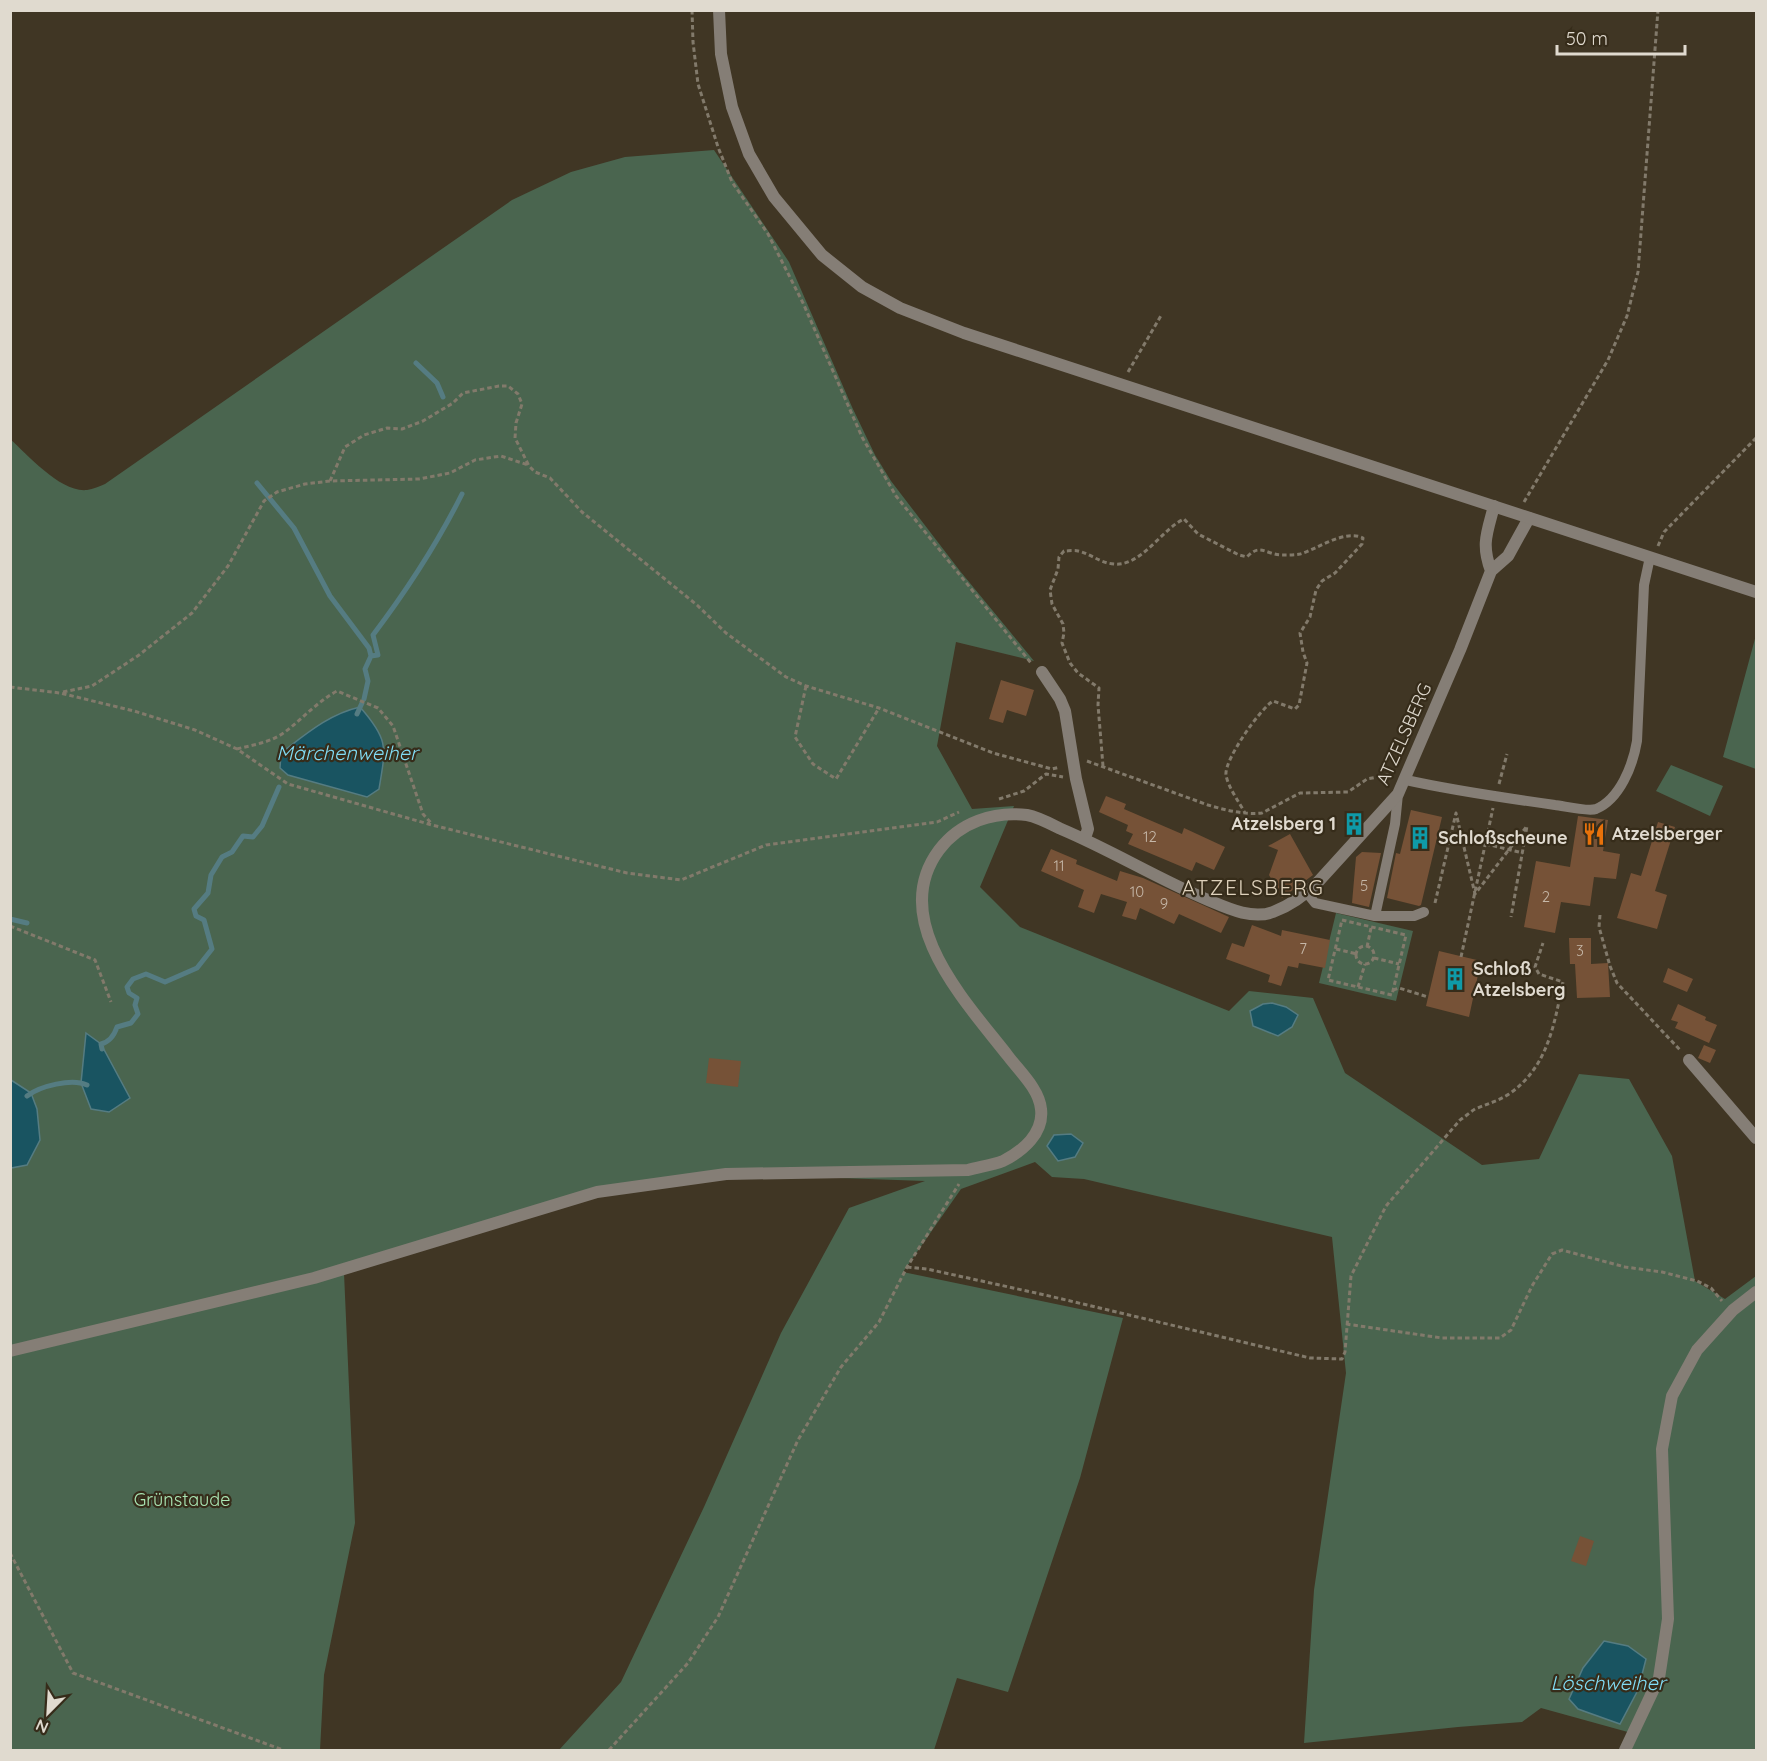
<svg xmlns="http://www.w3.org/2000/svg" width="1767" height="1761" font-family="Quicksand,sans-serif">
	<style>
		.green { fill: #4a654f }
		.water { fill: #195461; stroke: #557c82; stroke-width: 1.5 }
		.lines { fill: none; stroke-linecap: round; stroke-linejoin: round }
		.stream { stroke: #557c82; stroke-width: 5 }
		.building { fill: #765237 }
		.path { stroke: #827a6b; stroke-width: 3; stroke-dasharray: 4.5 3; stroke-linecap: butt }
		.service { stroke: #857e76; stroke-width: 10 }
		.minor { stroke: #857e76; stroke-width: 12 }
		.tertiary { stroke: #857e76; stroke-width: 12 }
		.labels { text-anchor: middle; stroke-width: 4.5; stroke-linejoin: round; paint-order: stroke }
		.number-label { font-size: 15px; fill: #c6b8a9 }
		.street-label { font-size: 18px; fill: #e0dacf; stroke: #362c1a }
		.poi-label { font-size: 18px; font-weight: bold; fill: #e0dacf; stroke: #362c1a; text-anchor: start }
		.park-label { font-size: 18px; fill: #abe7b5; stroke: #362c1a }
		.water-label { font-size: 20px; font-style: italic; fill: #81dcf4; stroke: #362c1a }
		.quarter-label { font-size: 21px; letter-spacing: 1.5px; fill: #ded1bb; stroke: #362c1a }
	</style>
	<rect width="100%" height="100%" fill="#403624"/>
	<path class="green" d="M714,150L789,262L852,407L875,455L891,481L960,571L1034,661L956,642L937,746L972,809L1014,806L980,887L1020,927L1229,1011L1249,991L1313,998L1345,1073L1482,1165L1539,1159L1579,1074L1629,1079L1672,1156L1695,1281L1725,1299L1756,1276V1750H1628L1635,1734L1541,1708L1522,1722L1458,1727L1304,1743L1314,1590L1346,1373L1332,1237L1084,1179L1052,1177L1035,1162L961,1189L903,1272L1123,1318L1080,1478L1008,1692L957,1678L934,1750H559L621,1682L704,1507L781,1333L849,1208L925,1181L726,1174L597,1192L344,1273L355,1523L324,1675L320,1750H11L10,1168L27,1165L31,1093L10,1080V439C28,455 61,493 87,490C93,489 100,486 105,484L512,200L571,172L625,157Z
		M1756,635V769L1723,757Z
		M1671,765L1723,786L1710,816L1656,791Z
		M1336,913L1413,931L1396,1001L1319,983Z"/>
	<path class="water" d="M360,707C389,740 386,747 379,789L367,797L288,775L280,768L281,753C306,734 329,714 360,707Z
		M1272,1003L1286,1007L1298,1015L1292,1027L1278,1036L1253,1026L1250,1011L1263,1004Z
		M86,1033L101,1044L130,1098L109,1112L91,1109L81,1083Z
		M11,1080L31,1093L37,1109L40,1140L27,1165L11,1168Z
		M1071,1134L1083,1143L1075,1157L1058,1161L1047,1146L1054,1135Z
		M1604,1641L1628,1646L1646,1659L1638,1690L1620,1724L1578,1709L1569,1699L1583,1668Z"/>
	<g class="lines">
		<path class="stream" d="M416,363L437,383L443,397
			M257,483L294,528L330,596L369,648L371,656L365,669L368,681L364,699
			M371,656L378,655L373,635C407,590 437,544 462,494
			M357,714L362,703
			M10,919L27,923
			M102,1049L101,1044C109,1042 114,1036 117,1027L131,1023L138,1014L135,1005L137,998L129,993L127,987L133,979L146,974L165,982L197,968L212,949L204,920L196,916L194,909L208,893L211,875L222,857L232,852L243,836L253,837L262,826L279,787
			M27,1096C40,1086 72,1078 87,1085"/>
	</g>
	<path class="building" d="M1001,680L1034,690L1026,716L1007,710L1003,723L989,719Z
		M1106,796L1126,804L1124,809L1182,834L1184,828L1225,847L1214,870L1196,862L1192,871L1128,844L1133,834L1126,831L1128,825L1099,812Z
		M1411,810L1442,817L1421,905L1419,906L1387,898L1396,853L1400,854Z
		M1578,816L1608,820L1603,851L1620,854L1616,879L1594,877L1590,906L1561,902L1555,933L1524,927L1536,861L1570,867Z
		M1658,822L1675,827L1655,891L1667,895L1657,929L1617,918L1631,873L1641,876Z
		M1290,834L1313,875L1282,898L1269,875L1278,850L1268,846Z
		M1051,849L1077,860L1076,864L1117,881L1120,871L1143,878L1229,917L1221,933L1179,914L1174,924L1140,908L1136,920L1122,916L1127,902L1101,894L1094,913L1078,907L1084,890L1041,871Z
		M1362,852L1381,853L1369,907L1352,903L1356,857Z
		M1252,925L1281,936L1282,930L1330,940L1325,968L1299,963L1298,968L1288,966L1281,986L1268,982L1270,975L1226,959L1232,943L1244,947Z
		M1569,938H1591V964L1608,963L1610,997L1577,998L1575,964H1570Z
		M1439,951L1481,961L1469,1017L1426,1006Z
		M1668,968L1693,979L1687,992L1663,982Z
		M1678,1004L1706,1017L1705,1020L1717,1025L1709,1043L1675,1028L1678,1022L1671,1020Z
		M1704,1045L1716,1050L1710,1063L1698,1058Z
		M709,1058L741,1061L738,1087L706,1083Z
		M1580,1536L1594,1541L1586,1566L1571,1561Z"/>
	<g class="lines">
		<path class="path" d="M692,10L693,42L698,84L718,147L732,182L768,234L803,303L862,437L896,496L1031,663
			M1128,372L1162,314
			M330,481L345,447L364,435L387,428L402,429L423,421L453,403L463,393L499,386H508L518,394L522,404L516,423L515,438L529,466L535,472L550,478L582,512L697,605L726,633L786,677L806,686L879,708L993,753L1052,769L1060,767
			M1524,502L1608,360L1627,316L1638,272L1658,10
			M1658,546L1664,532L1756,438
			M806,686L795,737L813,764L836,779L879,708
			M10,687L60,693L134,711L195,730L237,749L288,784L432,825L627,873L681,880L766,845L937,822L959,812
			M63,692L92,686L139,655L192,613L228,566L264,501L277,492L305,484L330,481L419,479L450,473L475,460L501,456L528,465
			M237,749C252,745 268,743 282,734C302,720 315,703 337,691L378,708L393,726L423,814L431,823
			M1087,761L1208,805C1225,810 1244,815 1262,813L1300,793L1348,792L1367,779L1387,775L1392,776
			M1103,766L1098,705L1099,688L1078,673L1070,663L1062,643L1064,633L1063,624L1052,604L1050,590L1058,569L1059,557L1064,551C1068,551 1074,550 1078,551C1091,554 1100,563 1114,564C1141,567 1163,528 1184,519L1198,534L1239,555L1247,557C1260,543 1265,554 1281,555C1287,555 1294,555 1300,554C1318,549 1344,529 1363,538L1362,544L1335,573L1322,581L1316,590L1310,617L1300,633L1303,652L1307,663L1299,705L1295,709L1273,701C1260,709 1224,760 1226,775C1228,787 1239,802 1245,813
			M1499,784L1507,754
			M999,799L1024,791L1046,774L1063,777
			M1449,835L1523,853
			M1435,903L1456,813L1475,894L1527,826L1511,917
			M1600,915L1599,927L1610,966L1617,983L1680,1050
			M1342,920L1406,935L1392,995L1328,980Z
			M10,926L95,960L111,1002
			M1356 955a9 9 0 1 1 18 0a9 9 0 1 1-18 0Z
			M1367,947L1371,928
			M1336,949L1357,954
			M1461,957L1493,808
			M1374,958L1399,964
			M1358,987L1365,964
			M1393,990L1399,988L1428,997
			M907,1267L927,1269L1045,1295L1310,1358L1342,1359L1345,1352L1351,1276L1386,1206L1460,1120C1465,1117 1470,1112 1475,1109C1487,1104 1498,1101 1509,1094C1548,1067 1554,1025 1563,982L1539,974L1535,967L1543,943
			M1346,1324L1442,1338H1500L1511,1330L1532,1286L1552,1254L1562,1250L1625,1267L1662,1272L1697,1281L1711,1288L1722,1301
			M10,1553L73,1673L283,1750
			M609,1750L688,1663L718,1617L798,1440L841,1367L879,1322L907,1267L959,1184"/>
		<path class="service" d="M1406,780C1455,791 1505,798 1555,805C1564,806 1588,812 1596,809C1620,799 1633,765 1637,741L1644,585L1650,557
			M1307,893L1315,903L1375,916H1414L1424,912
			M1375,916L1395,824L1398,794"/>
		<path class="minor" d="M1491,571C1481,544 1487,533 1494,506
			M1042,672L1060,699L1065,711L1076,779L1088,829L1085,838
			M1689,1060L1756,1138
			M10,1351L314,1278L597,1192L726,1174L968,1170C979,1167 993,1165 1003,1161C1023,1151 1044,1133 1041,1109C1039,1089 1020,1072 1008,1056C966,1002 887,920 939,850C960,822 994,811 1027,815C1038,817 1051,824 1061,829C1111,850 1158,879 1208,900C1227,908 1252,920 1273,912C1289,906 1306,894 1318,882L1398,794L1460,650L1491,571L1508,556L1529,518"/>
		<path class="tertiary" d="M719,10L721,54L732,107L749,154L774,197L822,255L862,287L900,308L964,333L1756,592
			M1625,1750L1659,1678L1668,1619L1662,1449L1672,1396L1697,1350L1733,1310L1756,1292"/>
	</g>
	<defs>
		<g id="building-bare" transform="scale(1.8)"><path d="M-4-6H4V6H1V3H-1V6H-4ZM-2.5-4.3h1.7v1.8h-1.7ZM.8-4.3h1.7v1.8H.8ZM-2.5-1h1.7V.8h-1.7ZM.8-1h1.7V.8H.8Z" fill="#0f9aa8" stroke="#362c1a" stroke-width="2.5" paint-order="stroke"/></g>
		<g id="restaurant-bare" transform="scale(1.8)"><path d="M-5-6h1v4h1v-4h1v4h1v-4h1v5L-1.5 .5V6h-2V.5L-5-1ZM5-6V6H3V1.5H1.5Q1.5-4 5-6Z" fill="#e8710a" stroke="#362c1a" stroke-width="2.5" paint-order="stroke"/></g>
	</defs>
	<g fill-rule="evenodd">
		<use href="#building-bare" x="1354" y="824"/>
		<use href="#restaurant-bare" x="1594" y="834"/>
		<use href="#building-bare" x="1420" y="838"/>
		<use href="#building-bare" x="1455" y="979"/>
	</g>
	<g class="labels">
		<g class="number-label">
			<text x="1150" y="842">12</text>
			<text x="1059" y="871">11</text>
			<text x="1364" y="891">5</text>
			<text x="1137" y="897">10</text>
			<text x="1546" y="902">2</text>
			<text x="1164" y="909">9</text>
			<text x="1303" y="954">7</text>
			<text x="1580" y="956">3</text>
		</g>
		<g class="street-label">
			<text transform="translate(1404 734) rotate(-66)" y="6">ATZELSBERG</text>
		</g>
		<g class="poi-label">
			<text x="1336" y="830" text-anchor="end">Atzelsberg 1</text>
			<text x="1612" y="840">Atzelsberger</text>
			<text x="1438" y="844">Schloßscheune</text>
			<text x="1473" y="975">Schloß<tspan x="1473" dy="21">Atzelsberg</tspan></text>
		</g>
		<g class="park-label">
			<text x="182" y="1506">Grünstaude</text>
		</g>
		<g class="water-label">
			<text x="347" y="760">Märchenweiher</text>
			<text x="1608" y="1690">Löschweiher</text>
		</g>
		<g class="quarter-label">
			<text x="1253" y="895">ATZELSBERG</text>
		</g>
	</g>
	<rect width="1767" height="1761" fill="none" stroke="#e0dacf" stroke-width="24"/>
	<g transform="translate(48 1713) rotate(204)" stroke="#362c1a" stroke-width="4.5" paint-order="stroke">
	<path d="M0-4.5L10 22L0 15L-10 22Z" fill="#e0dacf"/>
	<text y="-9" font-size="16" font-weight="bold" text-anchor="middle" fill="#e0dacf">N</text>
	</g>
	<path d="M1557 45v9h128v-9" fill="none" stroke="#e0dacf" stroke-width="3"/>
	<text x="1566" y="45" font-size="18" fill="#e0dacf" stroke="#362c1a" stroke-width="4.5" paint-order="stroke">50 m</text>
</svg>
